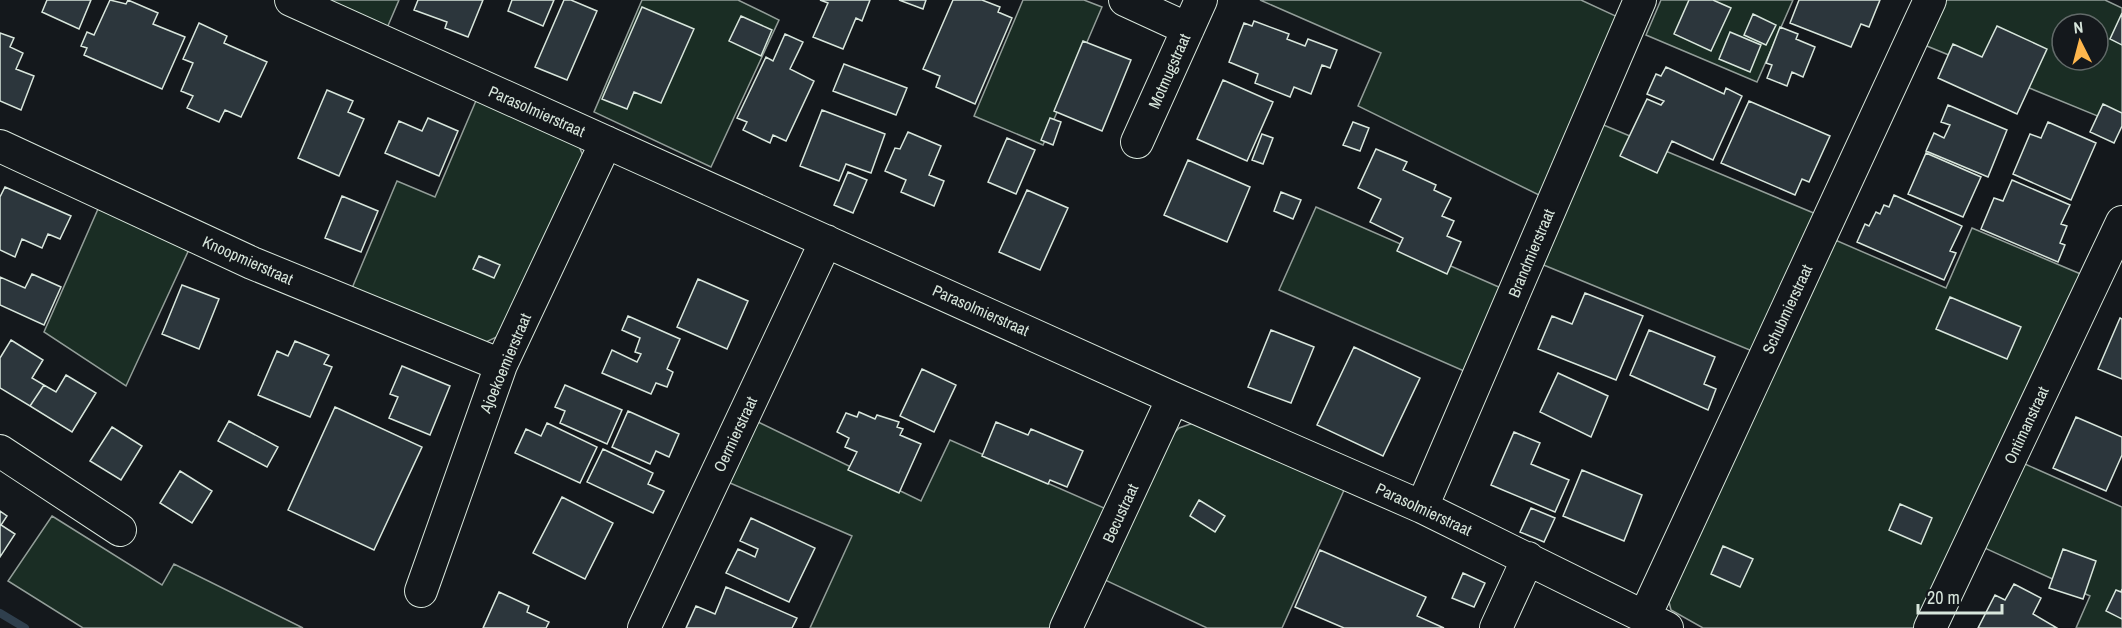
<svg xmlns="http://www.w3.org/2000/svg" width="2122" height="628" font-family="'Archivo Narrow',sans-serif">
	<style>
		.green { fill: #1a2d24; stroke: #939e99; stroke-width: 1.5; fill-rule: evenodd }
		.lines { fill: none; stroke-linecap: round; stroke-linejoin: round }
		.stream { stroke: #2f3f4d; stroke-width: 8 }
		.building { fill: #2c363c; stroke: #d8e6dc; stroke-width: 1.5 }
		.minor-casing { stroke: #d8e6dc; stroke-width: 34 }
		.minor { stroke: #14181c; stroke-width: 32 }
		.labels { text-anchor: middle; stroke-width: 4.5; stroke-linejoin: round; paint-order: stroke }
		.street-label { font-size: 16px; fill: #d8e6dc; stroke: #14181c }
	</style>
	<rect width="100%" height="100%" fill="#14181c"/>
	<path class="green" d="M321,0H399L387,28Z
		M642,0H738L779,20L711,167L594,112Z
		M1023,0H1084L1102,7L1043,145L974,116Z
		M1260,0H1581L1620,18L1543,197L1358,106L1381,53Z
		M1661,0H1793L1757,82L1646,35Z
		M1942,0H2105L2122,8V126L1922,44ZM2062,24H2098V60H2062Z
		M478,96L577,141L585,161L501,335L486,342L350,293L397,181L435,197Z
		M1594,121L1816,214L1757,353L1534,261Z
		M1316,207L1501,288L1464,371L1279,290Z
		M98,209L192,243L126,386L44,332Z
		M1972,228L2083,275L1916,628H1703L1671,610L1667,594L1826,236L1946,288Z
		M750,418L921,501L950,440L1113,512L1057,628H810L852,536L721,479Z
		M1196,422L1345,488L1282,628H1207L1105,580L1169,438L1179,428Z
		M2016,460L2122,507V628H2076L2090,596L1978,545Z
		M52,516L162,585L174,564L303,628H83L8,581Z"/>
	<g class="lines">
		<path class="stream" d="M0,613L25,628"/>
	</g>
	<path class="building" d="M47,0H91L79,29L42,12Z
		M110,0L126,4L128,0L158,13L153,24L185,37L162,89L84,55L87,48L81,46L87,32L94,35Z
		M418,0H483L468,37L445,28L447,22L414,10Z
		M512,0H554L543,26L508,11Z
		M564,0H571L597,11L567,80L535,67Z
		M820,0H870L862,21L856,18L843,49L813,37L828,3Z
		M899,0H926L923,9Z
		M953,0H982L1000,7L998,12L1012,18L975,104L936,87L940,76L923,69Z
		M1689,0H1713L1731,8L1711,51L1674,34Z
		M1799,0H1880L1869,27L1861,24L1851,47L1790,23Z
		M642,7L694,29L661,103L634,92L627,109L602,99Z
		M2122,13V45L2110,39Z
		M1753,14L1776,25L1766,45L1744,35Z
		M741,16L772,30L761,56L729,41Z
		M1254,21L1289,34L1287,39L1305,46L1308,39L1337,50L1330,68L1322,65L1311,94L1294,87L1290,97L1255,83L1258,74L1229,62L1244,23L1252,26Z
		M199,23L227,36L224,43L267,62L241,117L225,110L219,122L187,108L193,96L181,91L193,63L183,59Z
		M1997,26L2047,49L2017,114L1938,78L1953,44L1982,57Z
		M1780,27L1798,34L1796,39L1815,47L1803,77L1792,72L1787,86L1767,78L1772,65L1766,63Z
		M1730,32L1761,45L1750,72L1719,59Z
		M0,33L14,38L10,47L23,53L16,69L34,76L21,110L0,101Z
		M785,34L803,42L790,69L814,81L786,141L773,135L770,143L743,130L747,122L737,118L766,57L773,61Z
		M1083,41L1131,60L1102,131L1054,111Z
		M844,64L907,88L896,115L833,91Z
		M1666,67L1724,94L1726,88L1742,96L1713,160L1672,141L1657,173L1620,156L1647,99L1661,105L1664,101L1647,94L1656,74L1661,76Z
		M1223,80L1273,102L1247,161L1197,139Z
		M327,90L353,101L348,112L364,119L339,176L298,158Z
		M1749,101L1830,136L1809,182L1802,179L1795,195L1721,163Z
		M2103,104L2122,113V126L2114,143L2090,132Z
		M1948,105L2007,130L1988,177L1926,151L1934,133L1944,138L1950,125L1941,122Z
		M822,110L885,134L871,173L846,164L839,181L800,166Z
		M428,118L458,131L439,176L385,153L399,121L422,131Z
		M1050,118L1061,122L1053,145L1041,140Z
		M1353,122L1369,128L1360,151L1343,145Z
		M2048,122L2096,143L2071,200L2013,174L2030,134L2041,138Z
		M908,132L941,146L929,175L944,181L934,206L901,192L906,180L885,171L895,148L900,149Z
		M1262,134L1273,138L1263,164L1252,160Z
		M1007,138L1035,150L1016,194L988,182Z
		M1376,149L1407,162L1403,170L1436,185L1434,190L1451,198L1442,216L1454,221L1447,236L1461,242L1447,274L1397,251L1403,238L1370,222L1381,199L1358,188Z
		M1926,153L1981,177L1963,217L1908,194Z
		M1188,160L1250,187L1227,242L1164,215Z
		M848,172L867,180L853,213L834,205Z
		M2012,180L2070,205L2061,224L2067,226L2060,243L2065,245L2058,262L1981,229L1994,198L2003,201Z
		M5,187L71,216L60,239L48,234L42,248L22,239L15,257L0,250V197Z
		M1027,190L1068,208L1040,270L999,252Z
		M1281,192L1301,200L1293,219L1274,211Z
		M1894,195L1962,226L1950,251L1956,253L1944,280L1857,242L1865,224L1869,226L1876,212L1880,214L1884,205L1889,207Z
		M342,196L378,211L361,252L325,238Z
		M479,256L500,265L494,278L473,269Z
		M32,274L61,287L44,325L0,305V277L25,288Z
		M698,279L748,301L727,349L677,327Z
		M182,285L219,299L199,349L162,334Z
		M1585,293L1643,316L1616,380L1538,349L1552,316L1572,324Z
		M1950,297L2021,327L2007,359L1936,329Z
		M628,316L680,339L667,369L673,372L667,387L656,383L651,394L602,373L612,350L637,362L641,354L635,352L640,338L622,330Z
		M2120,318L2122,319V379L2098,369Z
		M1271,330L1314,347L1291,403L1248,387Z
		M1649,330L1715,357L1704,384L1716,389L1708,410L1630,375Z
		M11,340L43,360L32,378L44,385L30,406L0,388V358Z
		M295,341L329,355L324,364L332,367L310,417L258,395L277,351L288,356Z
		M1354,347L1420,378L1383,456L1317,425Z
		M402,366L450,386L430,435L389,418L398,397L390,394Z
		M922,369L956,385L934,432L900,416Z
		M1558,373L1608,396L1591,437L1540,412Z
		M66,375L96,393L72,432L30,406L44,385L56,392Z
		M565,385L622,410L607,444L560,423L565,411L555,407Z
		M335,407L422,447L374,550L288,510Z
		M628,411L679,434L669,457L656,451L650,464L612,447Z
		M859,412L875,419L877,415L899,422L897,427L903,429L900,435L921,444L899,493L848,470L857,452L845,447L849,438L837,432L846,413L857,417Z
		M2076,417L2122,437V455L2106,491L2053,468Z
		M229,421L278,447L267,467L218,441Z
		M996,422L1028,435L1031,429L1083,451L1067,487L1050,480L1048,484L982,456Z
		M547,423L597,447L580,483L515,453L526,429L541,436Z
		M112,427L142,446L121,480L90,461Z
		M1514,432L1540,443L1531,464L1569,480L1555,512L1491,485Z
		M603,449L653,473L648,484L664,491L653,513L587,482Z
		M1582,470L1642,495L1624,541L1563,516Z
		M180,471L212,491L192,523L160,503Z
		M562,497L613,523L585,579L533,553Z
		M1199,500L1225,516L1215,532L1190,516Z
		M1900,504L1932,518L1921,544L1889,530Z
		M1531,508L1555,518L1544,542L1520,532Z
		M0,511L7,516L1,525L15,534L0,557Z
		M751,518L815,548L789,602L726,573L738,549L755,557L758,549L740,541Z
		M1723,546L1753,559L1740,587L1711,574Z
		M2063,549L2096,561L2083,599L2049,588Z
		M1320,550L1426,597L1417,616L1444,628H1344L1295,607Z
		M1463,573L1485,583L1474,607L1452,598Z
		M2014,584L2041,598L2033,614L2057,628H1978L1995,595L2005,600Z
		M726,587L797,618L792,628H686L696,606L715,614Z
		M2122,589V619L2106,611L2116,590L2121,592Z
		M499,592L529,606L527,612L549,622L546,628H483Z"/>
	<g class="lines">
		<g class="minor-casing">
			<path id="minor" d="M291,0L1173,398L1422,507L1667,628
				M1125,0L1188,29
				M1137,142L1201,0
				M0,146L252,263L501,365
				M0,451L120,530
				M1422,507L1640,0
				M421,591L501,365L606,142
				M1644,618L1930,0
				M644,628L826,241
				M1066,628L1173,398
				M1496,628L1528,558
				M1930,628L2122,222"/>
		</g>
		<use href="#minor" class="minor"/>
	</g>
	<g class="labels">
		<g class="street-label">
			<text transform="translate(1169 71) rotate(-66)" y="6">Motmugstraat</text>
			<text transform="translate(537 111) rotate(24)" y="6">Parasolmierstraat</text>
			<text transform="translate(1531 253) rotate(-67)" y="6">Brandmierstraat</text>
			<text transform="translate(248 260) rotate(24)" y="6">Knoopmierstraat</text>
			<text transform="translate(1787 309) rotate(-65)" y="6">Schubmierstraat</text>
			<text transform="translate(981 310) rotate(24)" y="6">Parasolmierstraat</text>
			<text transform="translate(505 363) rotate(-67)" y="6">Ajoekoemierstraat</text>
			<text transform="translate(2026 425) rotate(-65)" y="6">Ontimanstraat</text>
			<text transform="translate(735 434) rotate(-65)" y="6">Oermierstraat</text>
			<text transform="translate(1424 509) rotate(25)" y="6">Parasolmierstraat</text>
			<text transform="translate(1120 513) rotate(-65)" y="6">Becustraat</text>
		</g>
	</g>
	<g transform="translate(2080 42) rotate(354)"><circle r="28" fill="#14181c" stroke="#626a69" stroke-width="1.5"/>
	<path d="M0-4.5L10 22L0 15L-10 22Z" fill="#ffb74d"/>
	<text y="-9" font-size="16" font-weight="bold" text-anchor="middle" fill="#d8e6dc">N</text>
	</g>
	<path d="M1918 604v9h84v-9" fill="none" stroke="#d8e6dc" stroke-width="3"/>
	<text x="1927" y="604" font-size="18" fill="#d8e6dc" stroke="#14181c" stroke-width="4.5" paint-order="stroke">20 m</text>
</svg>
